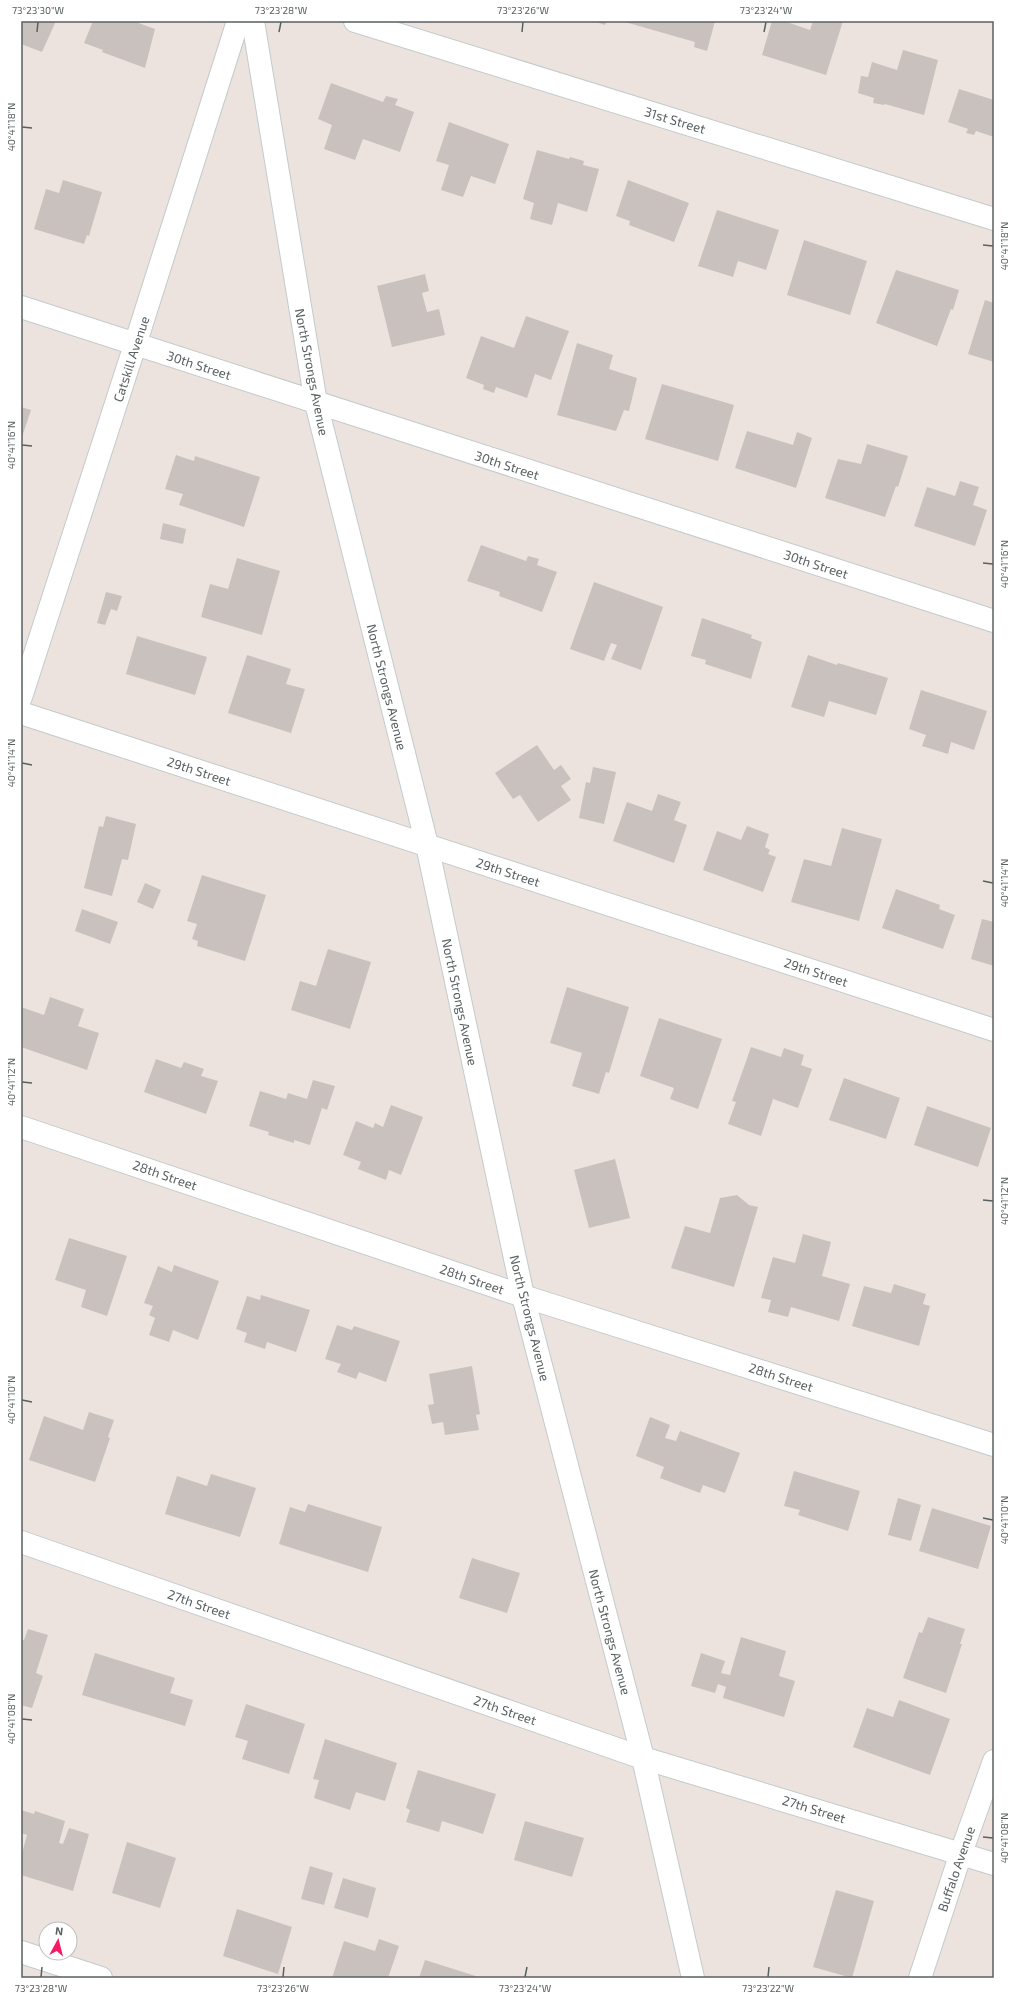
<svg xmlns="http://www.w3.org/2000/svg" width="1015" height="1999" font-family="'Exo 2',sans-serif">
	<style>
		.building { fill: #c9c1bd }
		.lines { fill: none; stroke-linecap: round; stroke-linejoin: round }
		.street-casing { stroke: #c3cacb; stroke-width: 24 }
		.secondary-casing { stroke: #c2cbcd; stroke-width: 24 }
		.street { stroke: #fff; stroke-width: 22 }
		.secondary { stroke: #fff; stroke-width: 22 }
		.ticks { fill: none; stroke: #586061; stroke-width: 1.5 }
		.labels { text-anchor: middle; stroke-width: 3; stroke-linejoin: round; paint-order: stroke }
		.street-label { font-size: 13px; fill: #586061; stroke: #fff }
		.neatline { fill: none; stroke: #586061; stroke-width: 1.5 }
		.ticks-label { font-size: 10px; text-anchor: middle; fill: #586061 }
	</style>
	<rect width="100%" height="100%" fill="#ede3de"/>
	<path class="building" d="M21,21H56L42,52L21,44Z
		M93,21H133L155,29L145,68L102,52L103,50L84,43Z
		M593,21H607L605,25Z
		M626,21H715L707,51L694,47L695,42L625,22Z
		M772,21H784L810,30L813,21H843L826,75L762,55Z
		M903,50L938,60L924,115L885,104L884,105L873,103L874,98L858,93L861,76L868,77L872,62L897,70Z
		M331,83L383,102L386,96L398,99L395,105L414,112L400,152L363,139L355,160L324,149L332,125L318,119Z
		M959,89L994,100V137L976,131L974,135L966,133L968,129L948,122Z
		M449,122L509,144L495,184L471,176L463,197L441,190L449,165L436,161Z
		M537,150L569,159L570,157L584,161L583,165L599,169L587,212L558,203L552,225L530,219L534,203L523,199Z
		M63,180L102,192L89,236L87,235L84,244L34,229L46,189L59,193Z
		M628,180L689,203L674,242L629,225L630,221L616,216Z
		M717,210L779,230L766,270L738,261L733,277L698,266Z
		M804,240L867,261L850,315L787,295Z
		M896,270L959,290L953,310L951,309L937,346L876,323Z
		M425,274L429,291L422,293L427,312L439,309L445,335L392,347L377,286Z
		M985,300L994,303V362L968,354Z
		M526,316L569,331L551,380L535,374L527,398L496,387L494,393L483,389L484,385L466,378L481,336L514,348Z
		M577,343L613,355L609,369L637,378L629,411L624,410L616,431L557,415Z
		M662,384L734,405L718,461L645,439Z
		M21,407L31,410L21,440Z
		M747,431L793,445L797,432L812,438L796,488L735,468Z
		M867,444L908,456L898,487L896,486L885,517L825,498L838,459L861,464Z
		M176,455L194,461L195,456L260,477L244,527L179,505L183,494L165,489Z
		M960,481L979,487L973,505L987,510L975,546L914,526L927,487L955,496Z
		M163,523L186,529L183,544L160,539Z
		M481,545L526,561L528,556L539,559L537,565L557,572L542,612L499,596L500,592L467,581Z
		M237,558L280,571L262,635L201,617L210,584L228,589Z
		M594,582L663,607L641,670L611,659L617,645L611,643L604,661L570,649Z
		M106,592L122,596L117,611L111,609L105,625L97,623Z
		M702,618L752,635L751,638L762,642L751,679L705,664L706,660L691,656Z
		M137,636L207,657L195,695L126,674Z
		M247,655L291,669L286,684L305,689L291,733L228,713Z
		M808,655L837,665L838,663L888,678L876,715L829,701L824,717L791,707Z
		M921,690L987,711L974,750L951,742L948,754L922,746L926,735L909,729Z
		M537,745L554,770L561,765L571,779L561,786L571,800L538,822L520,795L513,799L495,773Z
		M593,767L616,772L604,824L579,818L586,782L590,783Z
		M658,794L681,802L674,820L687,825L674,863L613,841L627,802L652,811Z
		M106,816L136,824L128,860L122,859L112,896L84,888L99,826L103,827Z
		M747,826L769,834L765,847L770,850L768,854L776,857L763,892L703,870L717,831L741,840Z
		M842,828L882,839L859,921L791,902L804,859L831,866Z
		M202,875L266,895L245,961L197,946L198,941L192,939L197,924L187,921Z
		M145,883L161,890L153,909L137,902Z
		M896,889L940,905L939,909L955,915L943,949L882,928Z
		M82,909L118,922L110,944L75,931Z
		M982,919L994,922V966L971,959Z
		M328,949L371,962L350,1029L291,1010L300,981L316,986Z
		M567,987L629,1007L609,1073L606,1072L599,1094L572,1086L582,1053L550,1043Z
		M50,997L84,1009L78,1026L99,1033L87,1070L21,1047V1007L44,1015Z
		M659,1018L722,1039L698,1109L670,1099L674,1088L640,1076Z
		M751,1047L781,1057L784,1048L804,1055L801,1065L812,1069L798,1108L773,1099L761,1136L728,1124L736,1102L732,1101Z
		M156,1059L181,1068L184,1062L204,1069L201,1076L218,1081L206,1114L144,1092Z
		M844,1078L900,1098L886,1139L829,1120Z
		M313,1080L335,1086L327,1110L322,1108L310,1145L294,1140V1143L268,1135L269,1132L249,1126L260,1091L286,1099L288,1093L307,1099Z
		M391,1105L423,1117L401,1175L389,1170L386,1180L358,1169L361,1162L343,1155L356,1121L373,1128L375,1123L383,1127Z
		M927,1106L991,1128L978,1167L914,1145Z
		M615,1159L630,1218L589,1228L574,1170Z
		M737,1195L749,1205L758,1207L734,1287L671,1268L685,1226L710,1233L720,1198Z
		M803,1234L831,1242L822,1276L850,1284L839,1321L791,1307L788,1317L768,1312L771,1300L761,1298L773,1257L795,1263Z
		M69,1238L127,1256L107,1316L81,1307L86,1290L55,1280Z
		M174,1265L219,1281L198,1340L173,1330L169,1342L149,1335L155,1318L149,1315L153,1306L144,1303L158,1266L172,1272Z
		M894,1284L926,1294L923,1304L930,1306L919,1346L852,1326L864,1286L891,1293Z
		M261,1295L310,1310L296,1352L267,1342L265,1349L244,1342L247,1333L236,1329L247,1296L260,1300Z
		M337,1325L352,1330L354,1326L400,1341L386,1382L359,1372L356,1379L337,1372L341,1364L325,1359Z
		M472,1366L480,1414L476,1415L479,1430L445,1435L443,1422L432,1424L428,1405L434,1404L429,1374Z
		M89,1412L114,1420L108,1437L110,1438L95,1482L29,1460L44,1416L83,1430Z
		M650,1417L670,1425L665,1438L676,1441L680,1431L740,1453L725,1493L703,1485L700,1493L660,1478L664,1467L636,1456Z
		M794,1471L860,1491L848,1531L798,1515L800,1510L784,1506Z
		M211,1474L256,1488L240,1537L165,1514L177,1476L207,1486Z
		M898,1498L921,1505L911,1541L888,1535Z
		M308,1504L382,1527L368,1572L279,1544L290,1507L305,1512Z
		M932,1508L991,1526L978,1569L919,1551Z
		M472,1558L520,1573L507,1613L459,1598Z
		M928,1617L965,1629L960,1644H962L946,1693L903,1678L919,1632L922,1633Z
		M28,1629L48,1635L36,1673L43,1676L32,1708L21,1705V1639L24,1640Z
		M741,1637L786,1651L779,1676L795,1681L784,1717L723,1698L726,1687L718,1684L715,1693L691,1686L701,1653L725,1661L721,1673L730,1675Z
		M95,1653L175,1678L170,1693L193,1700L185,1726L82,1695Z
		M899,1700L950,1719L930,1775L853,1747L867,1708L893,1717Z
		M246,1704L305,1724L289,1774L242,1759L248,1741L235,1737Z
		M325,1739L397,1763L385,1801L356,1792L350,1810L314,1798L319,1780L313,1779Z
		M418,1770L496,1794L483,1834L442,1821L439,1832L406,1822L410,1810L406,1808Z
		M21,1810L34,1814L35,1811L65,1821L59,1843L63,1844L69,1828L89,1834L73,1891L21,1875V1857L27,1835L21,1833Z
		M525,1821L584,1838L572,1877L514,1860Z
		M127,1842L176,1858L160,1908L112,1893Z
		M310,1866L333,1873L324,1905L301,1899Z
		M343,1878L376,1888L368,1918L334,1908Z
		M836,1890L874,1901L852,1978L813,1967Z
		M237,1909L292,1927L278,1974L223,1956Z
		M379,1939L399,1946L388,1978H332L344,1941L375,1951Z
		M425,1960L482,1978H419Z"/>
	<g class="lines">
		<g class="street-casing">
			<path id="street" d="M355,21L994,219
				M21,307L994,621
				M21,697L135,345L238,21
				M21,713L994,1030
				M21,1127L523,1296L994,1445
				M21,1542L643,1758L994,1864
				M21,1952L101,1978
				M920,1978L961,1853L994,1761"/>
		</g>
		<g class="secondary-casing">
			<path id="secondary" d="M253,21L316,403L427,845L523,1296L643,1758L693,1978"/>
		</g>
		<use href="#street" class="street"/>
		<use href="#secondary" class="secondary"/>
	</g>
	<path class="ticks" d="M37,32L38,22M279,32L281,22M522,32L523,22M764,32L766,22M22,127L32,128M983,245L993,246M22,445L32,446M983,563L993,564M22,763L32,765M983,881L993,883M22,1082L32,1083M983,1200L993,1201M22,1400L32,1402M983,1518L993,1520M22,1719L32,1720M983,1837L993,1838M41,1977L42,1967M283,1977L284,1967M525,1977L527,1967M768,1977L769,1967"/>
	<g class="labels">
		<g class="street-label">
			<text transform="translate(675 120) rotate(17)" y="5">31st Street</text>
			<text transform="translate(131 359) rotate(-72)" y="5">Catskill Avenue</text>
			<text transform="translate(199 365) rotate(18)" y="5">30th Street</text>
			<text transform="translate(312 372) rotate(79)" y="5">North Strongs Avenue</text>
			<text transform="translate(507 465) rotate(18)" y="5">30th Street</text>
			<text transform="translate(816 564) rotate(18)" y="5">30th Street</text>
			<text transform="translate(387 687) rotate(76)" y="5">North Strongs Avenue</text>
			<text transform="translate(199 771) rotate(18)" y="5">29th Street</text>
			<text transform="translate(508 872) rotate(18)" y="5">29th Street</text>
			<text transform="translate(816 972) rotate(18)" y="5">29th Street</text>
			<text transform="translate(460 1002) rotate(78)" y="5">North Strongs Avenue</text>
			<text transform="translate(165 1175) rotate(19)" y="5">28th Street</text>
			<text transform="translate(472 1279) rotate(19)" y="5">28th Street</text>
			<text transform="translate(530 1318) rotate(76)" y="5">North Strongs Avenue</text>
			<text transform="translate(781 1377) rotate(18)" y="5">28th Street</text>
			<text transform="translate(199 1604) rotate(19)" y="5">27th Street</text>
			<text transform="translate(610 1632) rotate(75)" y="5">North Strongs Avenue</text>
			<text transform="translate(505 1710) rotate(19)" y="5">27th Street</text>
			<text transform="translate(814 1809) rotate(17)" y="5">27th Street</text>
			<text transform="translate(956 1869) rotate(-71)" y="5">Buffalo Avenue</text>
		</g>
	</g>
	<rect width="1015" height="1999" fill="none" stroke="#ffffff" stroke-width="44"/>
	<g transform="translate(58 1941) rotate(7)"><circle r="19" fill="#ffffff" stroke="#bcbfc0"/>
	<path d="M0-3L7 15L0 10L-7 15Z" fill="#f71965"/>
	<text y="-6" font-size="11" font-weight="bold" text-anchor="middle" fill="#586061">N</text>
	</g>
	<rect x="22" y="22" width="971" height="1955" class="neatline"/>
	<g class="ticks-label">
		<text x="38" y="14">73°23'30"W</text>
		<text x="281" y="14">73°23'28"W</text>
		<text x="523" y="14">73°23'26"W</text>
		<text x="766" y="14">73°23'24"W</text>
		<text transform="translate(11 127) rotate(-90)" y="4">40°41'18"N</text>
		<text transform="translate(1004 246) rotate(-90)" y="4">40°41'18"N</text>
		<text transform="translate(11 445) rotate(-90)" y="4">40°41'16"N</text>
		<text transform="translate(1004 564) rotate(-90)" y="4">40°41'16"N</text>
		<text transform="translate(11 763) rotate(-90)" y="4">40°41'14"N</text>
		<text transform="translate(1004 883) rotate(-90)" y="4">40°41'14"N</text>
		<text transform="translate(11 1082) rotate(-90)" y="4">40°41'12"N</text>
		<text transform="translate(1004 1201) rotate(-90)" y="4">40°41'12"N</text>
		<text transform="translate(11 1400) rotate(-90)" y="4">40°41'10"N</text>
		<text transform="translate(1004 1520) rotate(-90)" y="4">40°41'10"N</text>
		<text transform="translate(11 1719) rotate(-90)" y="4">40°41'08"N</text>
		<text transform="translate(1004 1838) rotate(-90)" y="4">40°41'08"N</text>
		<text x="41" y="1992">73°23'28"W</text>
		<text x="283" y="1992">73°23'26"W</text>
		<text x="525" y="1992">73°23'24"W</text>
		<text x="768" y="1992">73°23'22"W</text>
	</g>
</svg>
